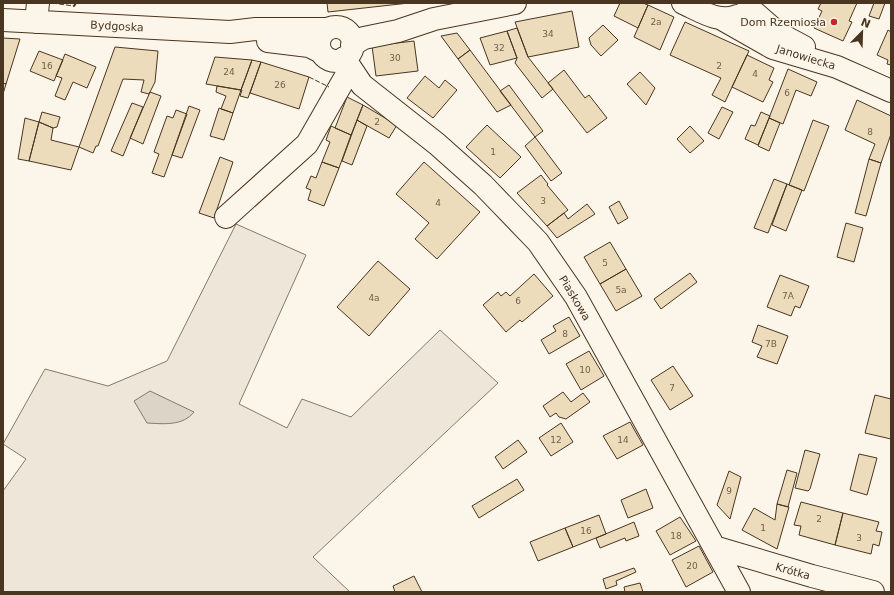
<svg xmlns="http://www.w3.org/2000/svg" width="894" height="595" font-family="'DejaVu Sans',sans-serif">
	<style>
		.green { fill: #ede6d9; stroke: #887966 }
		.water { fill: #dcd4c6; stroke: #887966 }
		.building { fill: #ecdcbc; stroke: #4a3520 }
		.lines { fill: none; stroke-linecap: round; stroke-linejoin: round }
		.minor-casing { stroke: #4a3520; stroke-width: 24 }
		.minor { stroke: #fbf6e9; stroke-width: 22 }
		.fence { stroke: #4a3520; stroke-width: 1; stroke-dasharray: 5 2; stroke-linecap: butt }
		.wall { stroke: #4a3520; stroke-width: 2 }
		.poi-dot { fill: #c62828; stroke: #fbf6e9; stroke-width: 1.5 }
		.labels { text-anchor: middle; stroke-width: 3; stroke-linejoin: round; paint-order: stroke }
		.number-label { font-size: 9px; fill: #725f47 }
		.poi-label { font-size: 11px; fill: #4a3520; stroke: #fbf6e9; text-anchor: end }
		.street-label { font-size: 11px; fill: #4a3520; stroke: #fbf6e9 }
	</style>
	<rect width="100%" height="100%" fill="#fbf6e9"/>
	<path class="green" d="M236,224L306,255L239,404L287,428L302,399L351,417L440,330L498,383L313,557L350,592H3V491L26,459L3,444L45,369L108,386L167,361Z"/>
	<path class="water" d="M150,391L194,412C183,426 164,424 147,423L134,401Z"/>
	<path class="building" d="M327,3H409L328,12Z
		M620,3H643L648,5L638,28L614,16Z
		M821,3H857L849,21L852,22L843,41L814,28L822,11L818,9Z
		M874,3H885L879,19L869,16Z
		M648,5L674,17L660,50L634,37Z
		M572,11L579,47L528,57L515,22Z
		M685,22L749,51L725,102L712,95L721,78L670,55Z
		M603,25L618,40L601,56L591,45L589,38Z
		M517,28L528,57L553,89L542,98L515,63L517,58L507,31Z
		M888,30L891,32V65L887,64L888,60L877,55Z
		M507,31L517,58L490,65L480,38Z
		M457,33L470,50L458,59L441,36Z
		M3,38L20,39L6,84L3,83Z
		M414,41L418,71L376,76L372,46Z
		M115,47L158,51L155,82L149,94L141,92L144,80L123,79L98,146H96L93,153L79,147Z
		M470,50L511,105L497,112L458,59Z
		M39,51L63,60L54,81L30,71Z
		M65,54L96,67L87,88L73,82L65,100L55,96L62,78L56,76Z
		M747,55L774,68L769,80L773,82L763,102L732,87Z
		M215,57L252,60L241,90L206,84Z
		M252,60L261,62L248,98L240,96L242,90H241Z
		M261,62L309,77L299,109L250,93Z
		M788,69L817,82L811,96L796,90L783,124L769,118Z
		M564,70L585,98L589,95L607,118L587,133L548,83Z
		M640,72L655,88L646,105L627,84Z
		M425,76L439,88L445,80L457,90L433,118L407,98Z
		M3,83L6,84L3,94Z
		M509,85L543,131L535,137L500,91Z
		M217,86L241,90L233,113L221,109L226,96L216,92Z
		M150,92L161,96L143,144L130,138Z
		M347,97L363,105L351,135L335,128Z
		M857,100L891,116V134L881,163L869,159L875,144L845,130Z
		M132,103L143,107L123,156L111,151Z
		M363,105L397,125L389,138L357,120Z
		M189,106L200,110L182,158L172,155Z
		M722,107L733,112L719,139L708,133Z
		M219,108L233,113L224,140L210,136Z
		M176,110L187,114L164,177L152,173L159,154L154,152L167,116L173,118Z
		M42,112L60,117L57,127L53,128L39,122Z
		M761,112L770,116L758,145L745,139L751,125L755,126Z
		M25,118L39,122L29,161L18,159Z
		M769,118L780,123L769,151L758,146Z
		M357,120L367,126L352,165L342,161Z
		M813,120L829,126L804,191L789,185Z
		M39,122L53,128L51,140L79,147L71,170L29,161Z
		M487,125L521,157L500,178L466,147Z
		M331,126L351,135L339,168L322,162L330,142L326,140Z
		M690,126L704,141L690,153L677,139Z
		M535,137L562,173L551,181L525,146Z
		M220,157L233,162L214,218L199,213Z
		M869,159L881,163L866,216L855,213Z
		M322,162L339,168L324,206L308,200L311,190L306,188L311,176L316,178Z
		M424,162L480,212L437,259L415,239L429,223L396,194Z
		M541,175L548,184L547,185L568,210L547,226L517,193Z
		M774,179L787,184L768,233L754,228Z
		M787,184L802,190L786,231L772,225Z
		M619,201L628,218L618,224L609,207Z
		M587,204L595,214L557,238L547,226L564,213L568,219Z
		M846,223L863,228L854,262L837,257Z
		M610,242L626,269L600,284L584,257Z
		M378,261L410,289L369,336L337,307Z
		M626,269L642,296L616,311L600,284Z
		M690,273L697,282L661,309L654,299Z
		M534,274L553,296L522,322L520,320L506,332L483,305L498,292L501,296L506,292L510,296Z
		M780,275L809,286L800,308L795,306L791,316L767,307Z
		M569,317L580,336L549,354L541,340L556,331L553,326Z
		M758,325L788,336L777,364L757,357L762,346L752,342Z
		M589,351L604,376L581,390L566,364Z
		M673,366L693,396L670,410L651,380Z
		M563,392L571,402L583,393L590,402L566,419L559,417L556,413L550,417L543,406Z
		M875,395L891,399V439L865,433Z
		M630,422L643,445L617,459L603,436Z
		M561,423L573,442L551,456L539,438Z
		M518,440L527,452L503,469L495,457Z
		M805,450L820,454L810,489L808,491L795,488Z
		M859,454L877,458L867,495L850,490Z
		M787,470L797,473L788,507L777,504Z
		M729,471L741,477L730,519L717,505Z
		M517,479L524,490L479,518L472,506Z
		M646,489L653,508L628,518L621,500Z
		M801,502L843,513L835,545L799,535L801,526L794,525Z
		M777,504L789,507L777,549L742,530L754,508L775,520Z
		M843,513L879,522L876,531L882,532L879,546L873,544L871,554L835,545Z
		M599,515L606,534L573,547L565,528Z
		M680,517L696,541L670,555L656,531Z
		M634,522L639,536L626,541L625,538L600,548L596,538Z
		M565,528L573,547L538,561L530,542Z
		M699,546L713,572L686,587L672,560Z
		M634,568L636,572L616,581L617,585L606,589L603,579Z
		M414,576L422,592H395L393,586Z
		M640,583L643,592H625L624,587Z"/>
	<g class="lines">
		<g class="minor-casing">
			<path id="minor" d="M683,3C699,10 719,24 737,16
				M748,7L778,33L804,47
				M722,19L773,48L837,67L891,91
				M3,20L230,32L256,29H327
				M36,22L38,3
				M319 44a17 17 0 1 1 34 0a17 17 0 1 1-34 0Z
				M268,41L309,46L321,52
				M352,45L364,38L398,31L434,19L515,3
				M344,58L362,85L437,144L483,185L538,242L576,297L739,592
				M226,217L307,144L350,69
				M714,547L812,576L873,592"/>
		</g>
		<use href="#minor" class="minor"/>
		<path class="fence" d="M52,3L74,6
			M309,77L329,87"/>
		<path class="wall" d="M74,6L76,3"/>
	</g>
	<circle class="poi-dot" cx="834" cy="22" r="4"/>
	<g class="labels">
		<g class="number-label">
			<text x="656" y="25">2a</text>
			<text x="548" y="37">34</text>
			<text x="499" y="51">32</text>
			<text x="395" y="61">30</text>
			<text x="47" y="69">16</text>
			<text x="719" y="69">2</text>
			<text x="229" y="75">24</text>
			<text x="755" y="77">4</text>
			<text x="280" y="88">26</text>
			<text x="787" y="96">6</text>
			<text x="377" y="125">2</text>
			<text x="870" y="135">8</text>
			<text x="493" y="155">1</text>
			<text x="543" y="204">3</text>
			<text x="438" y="206">4</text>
			<text x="605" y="266">5</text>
			<text x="621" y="293">5a</text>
			<text x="788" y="299">7A</text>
			<text x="374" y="301">4a</text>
			<text x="518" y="304">6</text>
			<text x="565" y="337">8</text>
			<text x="771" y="347">7B</text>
			<text x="585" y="373">10</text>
			<text x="672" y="391">7</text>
			<text x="556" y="443">12</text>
			<text x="623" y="443">14</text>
			<text x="729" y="494">9</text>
			<text x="819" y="522">2</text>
			<text x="763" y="531">1</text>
			<text x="586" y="534">16</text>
			<text x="676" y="539">18</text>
			<text x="859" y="541">3</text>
			<text x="692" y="569">20</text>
		</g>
		<g class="poi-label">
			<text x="826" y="26">Dom Rzemiosła</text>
		</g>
		<g class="street-label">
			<text transform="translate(117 26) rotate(3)" y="4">Bydgoska</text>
			<text transform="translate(806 57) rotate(17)" y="4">Janowiecka</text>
			<text transform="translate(575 298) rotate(59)" y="4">Piaskowa</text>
			<text transform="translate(793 571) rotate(16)" y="4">Krótka</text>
		</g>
	</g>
	<rect width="894" height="595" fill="none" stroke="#4a3520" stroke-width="8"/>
	<g transform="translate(862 32) rotate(23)" stroke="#fbf6e9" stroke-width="3" paint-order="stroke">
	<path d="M0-3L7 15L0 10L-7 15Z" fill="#4a3520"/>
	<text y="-6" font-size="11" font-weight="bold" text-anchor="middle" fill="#4a3520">N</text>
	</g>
</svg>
